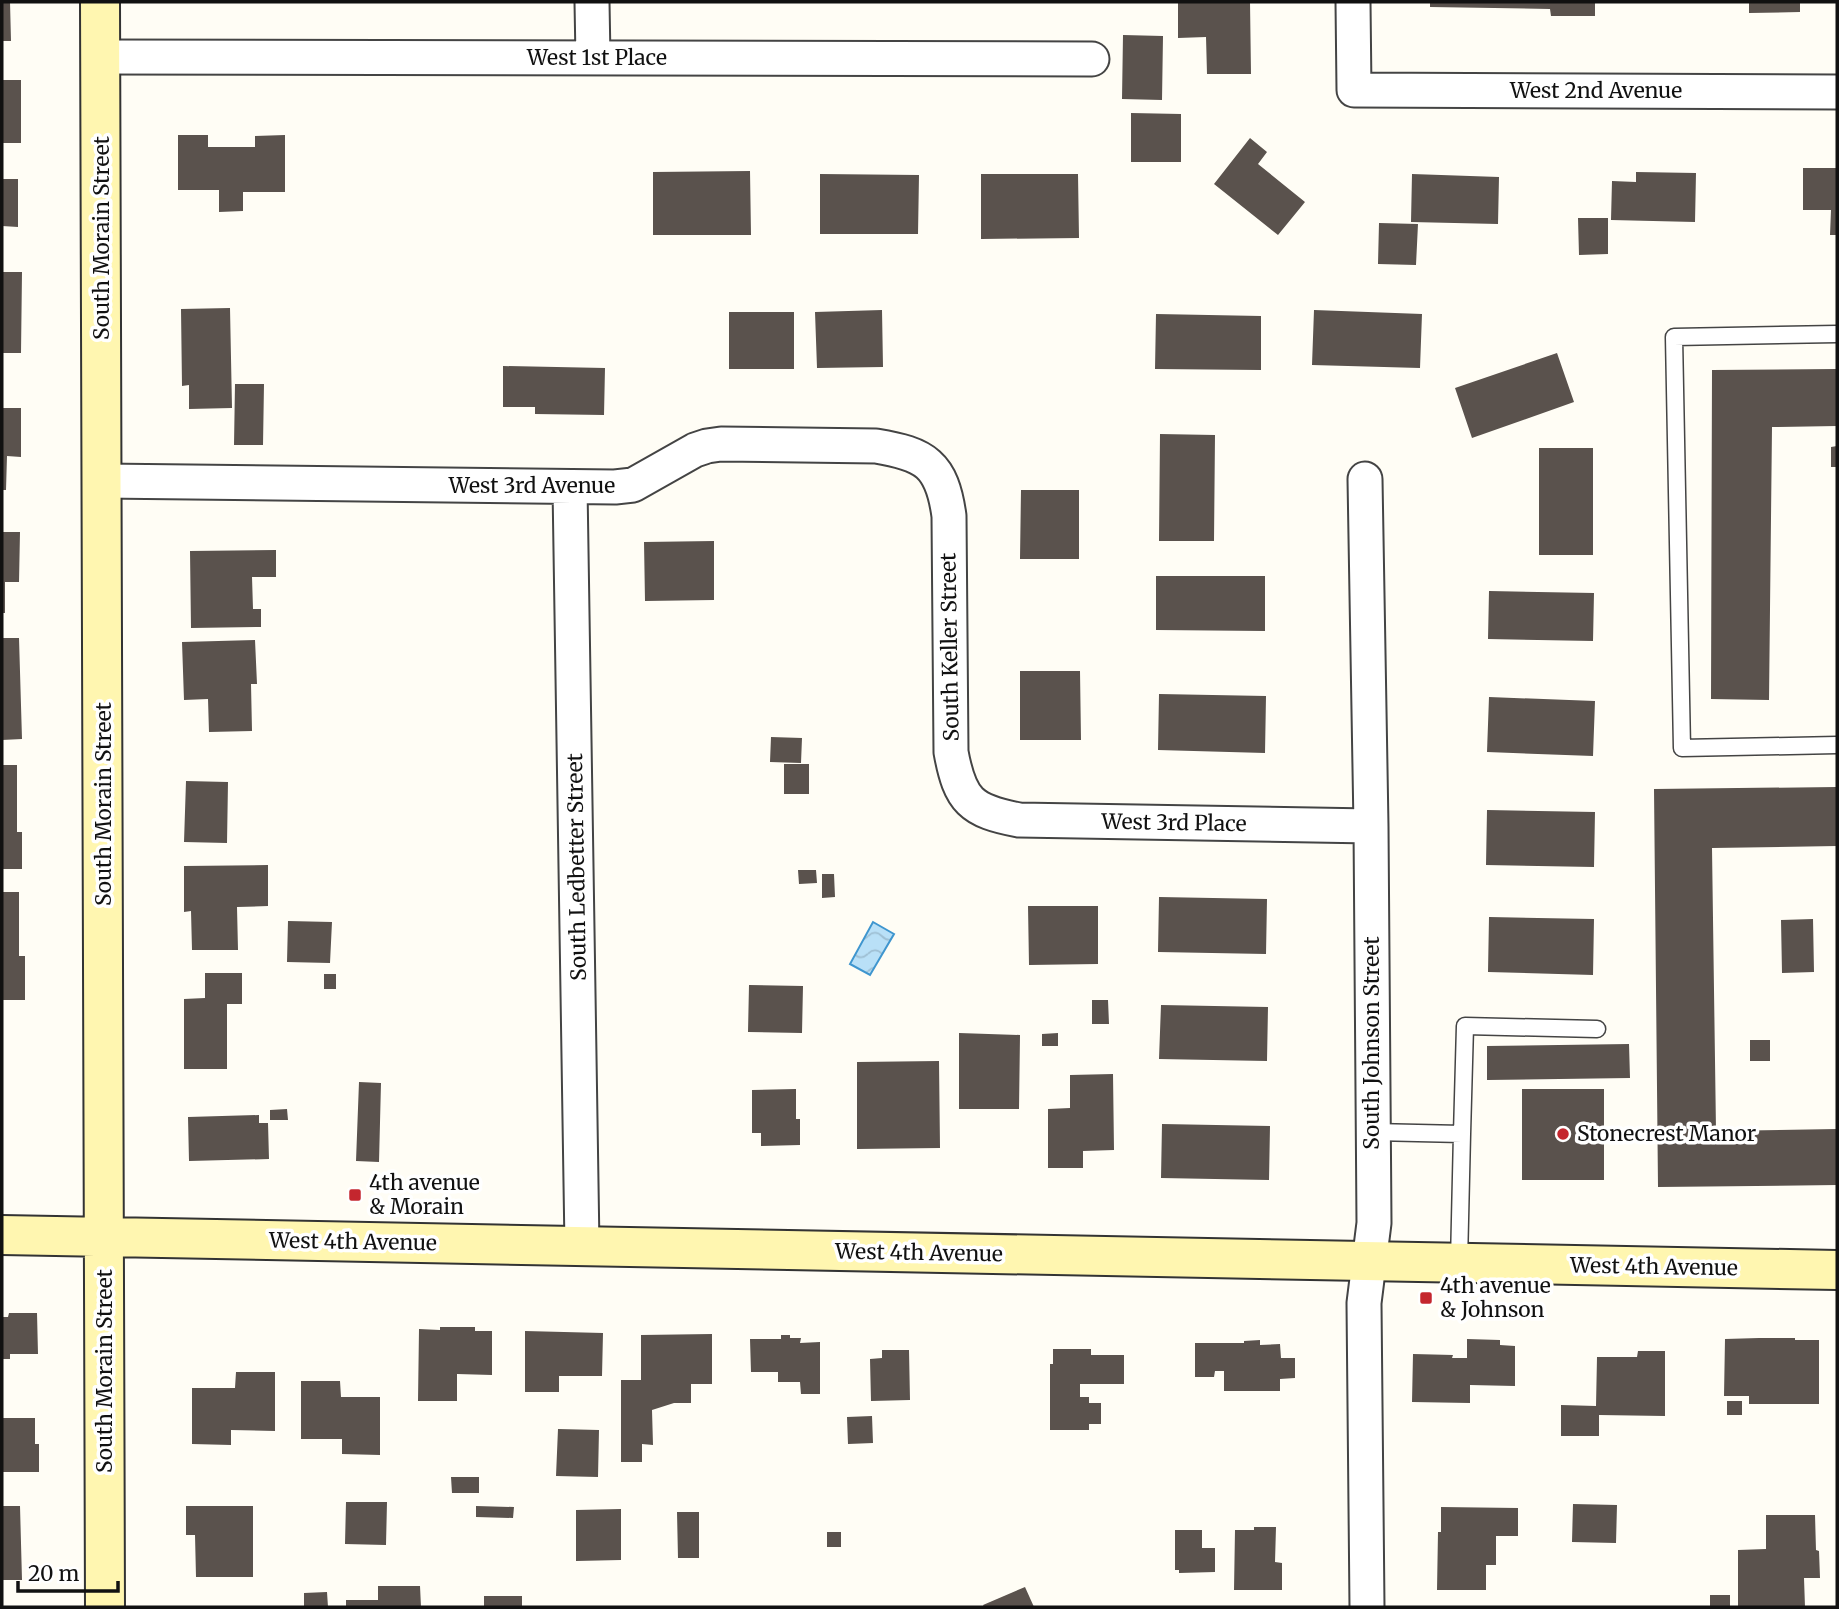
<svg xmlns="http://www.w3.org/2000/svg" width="1839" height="1609" font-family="Merriweather,serif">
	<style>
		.water { fill: url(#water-waves); stroke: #3f96cf; stroke-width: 2 }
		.building { fill: #5a524d }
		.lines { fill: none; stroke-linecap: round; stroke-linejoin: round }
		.lane-casing { stroke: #444; stroke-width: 19 }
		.street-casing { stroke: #444; stroke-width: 37 }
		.secondary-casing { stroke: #333; stroke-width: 42 }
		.lane { stroke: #fff; stroke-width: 16 }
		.street { stroke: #fff; stroke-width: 33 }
		.secondary { stroke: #fff6b0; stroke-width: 38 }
		.poi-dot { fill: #c4262e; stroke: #fff; stroke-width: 2.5 }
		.labels { text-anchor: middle; stroke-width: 7; stroke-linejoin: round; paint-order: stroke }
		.street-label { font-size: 21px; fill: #111; stroke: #fff }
		.poi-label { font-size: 21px; fill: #111; stroke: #fff; text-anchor: start }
	</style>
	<defs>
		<pattern id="water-waves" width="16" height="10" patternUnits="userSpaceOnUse" patternTransform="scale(1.75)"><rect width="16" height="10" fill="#b9e0f7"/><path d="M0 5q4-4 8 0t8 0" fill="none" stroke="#9ebfd3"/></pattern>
	</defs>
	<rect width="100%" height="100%" fill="#fffdf5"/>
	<path class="water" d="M873,922L894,934L870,975L850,964Z"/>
	<path class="building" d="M2,2H10L11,41H2Z
		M1178,2H1250L1251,74H1207L1206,37L1178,38Z
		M1430,2H1595V16H1551L1550,9L1430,7Z
		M1749,2H1800V12L1749,13Z
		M1123,35L1163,36L1162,100L1122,99Z
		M2,80H21V143H2Z
		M1131,113L1181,114V162H1131Z
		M178,135H208V147H255V136L285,135V192H243V211L219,212V190H178Z
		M1250,138L1267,152L1258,164L1305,202L1278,235L1214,184Z
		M1803,168H1837V235H1830L1831,210H1803Z
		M750,171L751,235H653V172Z
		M1636,172L1696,173L1695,222L1611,220L1612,181L1636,182Z
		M820,174L919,175L918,234H820Z
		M981,174H1078L1079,238L981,239Z
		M1412,174L1499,177L1498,224L1411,222Z
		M2,179H18V227L2,226Z
		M1578,218H1608V254L1579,255Z
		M1379,223L1418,224L1416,265L1378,264Z
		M2,272H22L21,353H2Z
		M230,308L232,408L189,409V385L182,386L181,309Z
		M882,310L883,367L817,368L815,312Z
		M1314,310L1422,314L1420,368L1312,365Z
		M729,312H794V369H729Z
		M1156,314L1261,316V370L1155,369Z
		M1557,353L1574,402L1472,438L1455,388Z
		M503,366L605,368L604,415L535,414V407H503Z
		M1837,369V426L1772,427L1769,700L1711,699L1712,370Z
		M235,384H264L263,445H234Z
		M2,408H21V457L7,456L6,490H2Z
		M1160,434L1215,435L1214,541H1159Z
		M1837,446V467H1831V447Z
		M1539,448H1593V555H1539Z
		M1021,490H1079V559H1020Z
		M2,532H20L19,582H5V613H2Z
		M714,541V600L645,601L644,542Z
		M276,550V577H252L253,609H261V627L191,628L190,551Z
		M1156,576H1265V631L1156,630Z
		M1489,591L1594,593L1593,641L1488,639Z
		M2,638H19L22,739L2,740Z
		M255,640L257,684H251L252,731L209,732L208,699L184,700L182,642Z
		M1020,671H1080L1081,740H1020Z
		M1159,694L1266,696L1265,753L1158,750Z
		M1489,697L1595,701L1593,756L1487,752Z
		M771,737L802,738L801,763L770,762Z
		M784,764H809V794H784Z
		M2,765H17V832H22V869H2Z
		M186,781L228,782L227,843L184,842Z
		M1837,787V846L1712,848L1716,1131L1837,1129V1185L1658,1187L1654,789Z
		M1487,810L1595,812L1594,867L1486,865Z
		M268,865V906L237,907L238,950H192L191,911L184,912V866Z
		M798,870H816L817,883L799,884Z
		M822,874H834L835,897L822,898Z
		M2,892H19V956H25V1000H2Z
		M1159,897L1267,899L1266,954L1158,952Z
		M1028,906H1098V964L1029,965Z
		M1489,917L1594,919L1593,975L1488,972Z
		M1813,919L1814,972L1782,973L1781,920Z
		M288,921L332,922L330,963L287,962Z
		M205,973H242V1004H227V1069H184V999L205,998Z
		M324,974H336V989H324Z
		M749,985L803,986L802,1033L748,1032Z
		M1092,1000H1108L1109,1024H1092Z
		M1161,1005L1268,1007L1267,1061L1159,1059Z
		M959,1033L1020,1035L1019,1109H959Z
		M1058,1033V1046H1042V1034Z
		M1750,1040H1770V1061H1750Z
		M1629,1044L1630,1078L1487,1080V1046Z
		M939,1061L940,1148L857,1149V1062Z
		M1113,1074L1114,1150L1083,1151V1168H1048V1109L1070,1108V1075Z
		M359,1082L381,1083L379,1162L356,1161Z
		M796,1089V1119H800V1145L761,1146V1133H752V1090Z
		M1522,1089H1604V1180H1522Z
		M287,1109L288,1120H270V1110Z
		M259,1115V1123H268L269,1159L189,1161L188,1117Z
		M1162,1124L1270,1126L1269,1180L1161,1178Z
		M9,1313H37L38,1354H10V1359H2V1317H8Z
		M440,1327H475V1331H492V1375L457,1374V1401H418L419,1329L440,1330Z
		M525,1331L603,1333L602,1376H559V1392H525Z
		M712,1334V1384H691V1403H674L652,1410L653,1445L642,1444V1462H621V1380H641V1335Z
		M781,1335H790V1338H801L800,1343L820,1342V1394H801L800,1382H778V1372H751L750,1339H781Z
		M1759,1338H1795V1340H1819V1404H1749V1396H1724L1725,1339Z
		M1467,1339L1500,1340V1345L1515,1346V1386L1470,1385V1403L1412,1402L1413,1354L1453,1355L1452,1358H1467Z
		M1260,1340V1345L1280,1344L1281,1358H1295V1378L1280,1379V1391H1224V1371H1215L1214,1377H1195V1343H1244V1341Z
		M1053,1349H1091V1355H1124V1384H1080V1397H1089V1403H1101V1424H1089V1430H1050V1364H1053Z
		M882,1350H909L910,1400L871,1401L870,1359L882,1358Z
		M1638,1351H1665V1416L1599,1415V1436H1561V1405L1596,1406L1597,1357H1637Z
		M236,1372H275V1431L231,1430V1445L192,1444V1388H235Z
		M301,1381H340L341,1397H380V1455L342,1454V1439H301Z
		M1727,1401H1742V1415H1727Z
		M872,1416L873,1443L848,1444L847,1417Z
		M2,1418H35V1444H39V1472H2Z
		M558,1429L599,1430L598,1477L556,1476Z
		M451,1477H479V1493H452Z
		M346,1502H387L386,1545L345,1544Z
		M1573,1504L1617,1505L1616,1543L1572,1542Z
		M2,1506H20L22,1580H2Z
		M186,1506H253V1577H196L195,1535H186Z
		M476,1506L514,1507L513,1518L476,1517Z
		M1441,1507L1518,1508V1536H1496V1565H1486V1590H1437L1438,1532H1441Z
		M621,1509V1560L576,1561V1510Z
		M677,1512H699V1558H678Z
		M1766,1515H1815L1816,1550L1819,1551L1820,1578H1804L1805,1607H1738V1550L1766,1549Z
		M1254,1527H1276L1275,1562L1282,1563V1590H1234L1235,1530H1254Z
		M1175,1530H1202V1548H1215V1572L1179,1573V1570H1175Z
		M827,1532H841V1547H827Z
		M378,1586H420L421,1607H346V1600H378Z
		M1025,1587L1034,1607H984L983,1605Z
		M327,1592L328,1607H304V1593Z
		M1710,1595H1730V1607H1710Z
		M484,1596H522V1607H484Z"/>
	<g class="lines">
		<g class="lane-casing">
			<path id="lane" d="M1837,334L1674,337L1682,748L1837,745
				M1373,1132L1462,1134L1459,1262
				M1462,1134L1465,1026L1597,1029"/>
		</g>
		<g class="street-casing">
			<path id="street" d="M592,2L593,58
				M1353,2L1354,90L1837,92
				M101,57L1092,59
				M1365,479L1371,826L1374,1223L1364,1303L1367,1607
				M103,481L615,487L633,485L695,450L707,446L721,444L876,446C925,454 942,464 949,516L951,752C960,801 971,811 1019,820L1371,826
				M570,487L582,1246"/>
		</g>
		<g class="secondary-casing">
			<path id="secondary" d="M100,2L105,1607
				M2,1235L1837,1270"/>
		</g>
		<use href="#lane" class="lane"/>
		<use href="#street" class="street"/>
		<use href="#secondary" class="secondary"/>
	</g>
	<g class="poi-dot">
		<circle cx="1563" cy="1134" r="7"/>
		<rect x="348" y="1188" width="14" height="14" rx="3.5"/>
		<rect x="1419" y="1291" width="14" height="14" rx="3.5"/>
	</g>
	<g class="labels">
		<g class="street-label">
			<text x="597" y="65">West 1st Place</text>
			<text x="1596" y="98">West 2nd Avenue</text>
			<text transform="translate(102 238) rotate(-90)" y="7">South Morain Street</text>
			<text x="532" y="493">West 3rd Avenue</text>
			<text transform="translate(950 647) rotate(-91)" y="7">South Keller Street</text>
			<text transform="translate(104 804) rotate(-90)" y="7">South Morain Street</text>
			<text transform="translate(1174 823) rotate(1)" y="7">West 3rd Place</text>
			<text transform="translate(577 867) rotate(-91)" y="7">South Ledbetter Street</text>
			<text transform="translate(1372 1043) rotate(-90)" y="7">South Johnson Street</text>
			<text transform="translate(353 1242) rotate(1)" y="7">West 4th Avenue</text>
			<text transform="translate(919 1253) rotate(1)" y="7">West 4th Avenue</text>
			<text transform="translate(1654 1267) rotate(1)" y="7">West 4th Avenue</text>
			<text transform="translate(105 1371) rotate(-90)" y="7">South Morain Street</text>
		</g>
		<g class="poi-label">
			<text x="1577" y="1141">Stonecrest Manor</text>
			<text x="369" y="1190">4th avenue<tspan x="369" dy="24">&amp; Morain</tspan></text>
			<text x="1440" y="1293">4th avenue<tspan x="1440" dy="24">&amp; Johnson</tspan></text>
		</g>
	</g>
	<rect width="1839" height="1609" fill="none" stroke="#111111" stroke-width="7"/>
	<path d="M18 1581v10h100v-10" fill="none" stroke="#111111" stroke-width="3.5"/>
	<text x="28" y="1581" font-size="21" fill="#111111" stroke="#ffffff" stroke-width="5" paint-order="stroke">20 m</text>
</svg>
